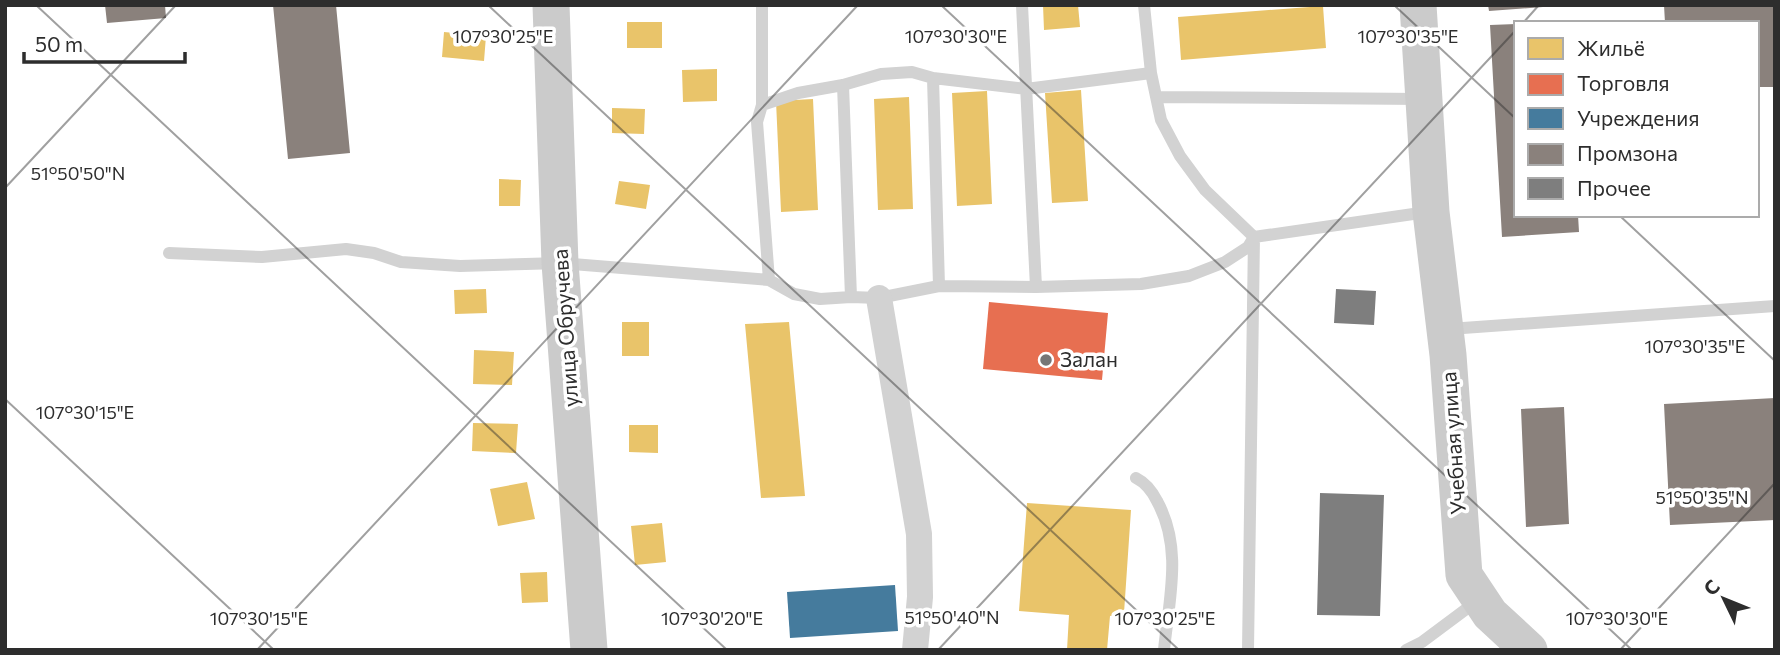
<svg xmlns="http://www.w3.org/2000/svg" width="1780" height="655" font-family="Commissioner,sans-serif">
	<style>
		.homes { fill: #e9c46a }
		.shops { fill: #e76f51 }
		.public { fill: #457b9d }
		.industry { fill: #8a817c }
		.building { fill: #7e7e7e }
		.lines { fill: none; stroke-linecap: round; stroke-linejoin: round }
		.lane { stroke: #d2d2d2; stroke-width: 12 }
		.street { stroke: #d2d2d2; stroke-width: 26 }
		.secondary { stroke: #cbcbcb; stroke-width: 37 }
		.ticks { fill: none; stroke: #2d2d2d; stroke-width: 2; stroke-opacity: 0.45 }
		.poi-dot { fill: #767676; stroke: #fff; stroke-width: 2.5 }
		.labels { text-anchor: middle; stroke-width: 7; stroke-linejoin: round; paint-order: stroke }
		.street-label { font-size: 21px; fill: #2d2d2d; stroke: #fff }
		.poi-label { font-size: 21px; fill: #2d2d2d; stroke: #fff; text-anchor: start }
		.ticks-label { font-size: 18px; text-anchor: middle; fill: #2d2d2d; stroke: #fff; stroke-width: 7; stroke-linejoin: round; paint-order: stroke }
	</style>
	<rect width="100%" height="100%" fill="#fff"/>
	<path class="homes" d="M1043,5H1078L1080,27L1044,30Z
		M1323,6L1326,48L1181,60L1178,17Z
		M627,22H662V48H627Z
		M444,32L486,36L484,61L442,57Z
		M717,69V101L683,102L682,70Z
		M1081,90L1088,201L1052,203L1045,93Z
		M987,91L992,204L957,206L952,93Z
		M909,97L913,209L878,210L874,99Z
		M813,99L818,210L781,212L776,101Z
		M612,108L645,109L644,134L612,133Z
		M499,179L521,180L520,206H499Z
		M619,181L650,185L646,209L615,204Z
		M486,289L487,313L455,314L454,290Z
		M622,322H649V356H622Z
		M789,322L805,496L761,498L745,324Z
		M474,350L514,352L512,385L473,384Z
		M473,423L518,424L516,453L472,451Z
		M629,425H658V453L629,452Z
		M527,482L535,519L498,526L490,489Z
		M1027,503L1131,510L1124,613L1110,616L1107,650H1067L1069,615L1019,611Z
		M662,523L666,562L635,565L631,526Z
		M547,572L548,602L522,603L520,573Z"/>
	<path class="shops" d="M989,302L1108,313L1102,380L983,369Z"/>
	<path class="public" d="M895,585L898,631L790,638L787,592Z"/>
	<path class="industry" d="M105,5H165L166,18L107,23Z
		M273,5H336L350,153L288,159Z
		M1488,5H1543V7L1489,11Z
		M1664,5H1775V87H1757V23H1665Z
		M1516,24V215H1578L1579,232L1502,237L1490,25Z
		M1775,398V520L1670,525L1664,404Z
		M1564,407L1569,524L1526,527L1521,409Z"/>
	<path class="building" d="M1336,289L1376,291L1374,325L1334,323Z
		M1320,493L1384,495L1380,616L1317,615Z"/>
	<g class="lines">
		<path class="lane" d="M762,5V105L757,122L769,280
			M1022,5L1036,287
			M1144,5L1151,73L1161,120L1180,156L1205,190L1254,237L1248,650
			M933,78L939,286
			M843,85L851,297
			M1157,97L1422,99
			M762,105L798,93L843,85L881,74L912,72L933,78L1026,89L1151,73
			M169,253L262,257L346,249L374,253L401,262L460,266L560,263L769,280L794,294L820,299L851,297L879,298L939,286L1036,287L1141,284L1189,276L1225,262L1248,247L1254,237L1427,212
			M1449,329L1775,306
			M1136,478C1146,483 1152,491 1157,501C1183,548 1169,599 1164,650
			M1406,650L1422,642L1477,601"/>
		<path class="street" d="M879,298L919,534L920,597L915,650"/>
		<path class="secondary" d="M551,5L560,263L589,650
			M1418,5L1431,212L1448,355L1464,575L1490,614L1529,650"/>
	</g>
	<path class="ticks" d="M36,5L727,650M488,5L1179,650M941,5L1632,650M1394,5L1516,119M1523,23L1539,5M5,188L176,5M1619,215L1775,361M5,399L274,650M257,650L858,5M938,650L1516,30M1620,650L1775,483"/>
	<circle class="poi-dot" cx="1046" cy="360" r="7"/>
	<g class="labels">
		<g class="street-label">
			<text transform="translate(566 328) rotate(-94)" y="7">улица Обручева</text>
			<text transform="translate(1454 443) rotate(-94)" y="7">Учебная улица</text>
		</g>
		<g class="poi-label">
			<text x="1060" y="367">Залан</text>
		</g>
	</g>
	<g class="ticks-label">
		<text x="503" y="43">107°30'25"E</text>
		<text x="956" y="43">107°30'30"E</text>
		<text x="1408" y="43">107°30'35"E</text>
		<text x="78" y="180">51°50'50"N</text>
		<text x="1695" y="353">107°30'35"E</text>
		<text x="85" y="419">107°30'15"E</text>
		<text x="1702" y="504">51°50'35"N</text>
		<text x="952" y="624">51°50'40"N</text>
		<text x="259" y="625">107°30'15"E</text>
		<text x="712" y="625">107°30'20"E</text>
		<text x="1165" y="625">107°30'25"E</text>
		<text x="1617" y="625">107°30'30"E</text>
	</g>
	<rect width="1780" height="655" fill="none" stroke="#2d2d2d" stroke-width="14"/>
	<rect x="1514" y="21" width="245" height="196" fill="#ffffff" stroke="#ababab" stroke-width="2"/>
	<rect x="1528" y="38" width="35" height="21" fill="#e9c46a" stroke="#ababab" stroke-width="2"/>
	<text x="1577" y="56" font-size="21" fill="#2d2d2d">Жильё</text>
	<rect x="1528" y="74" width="35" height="21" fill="#e76f51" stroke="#ababab" stroke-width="2"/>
	<text x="1577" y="91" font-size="21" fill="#2d2d2d">Торговля</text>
	<rect x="1528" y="108" width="35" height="21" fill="#457b9d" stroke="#ababab" stroke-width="2"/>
	<text x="1577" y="126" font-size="21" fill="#2d2d2d">Учреждения</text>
	<rect x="1528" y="144" width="35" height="21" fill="#8a817c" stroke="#ababab" stroke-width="2"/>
	<text x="1577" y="161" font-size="21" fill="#2d2d2d">Промзона</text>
	<rect x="1528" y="178" width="35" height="21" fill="#7e7e7e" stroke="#ababab" stroke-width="2"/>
	<text x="1577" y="196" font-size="21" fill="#2d2d2d">Прочее</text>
	<g transform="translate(1724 599) rotate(313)" stroke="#ffffff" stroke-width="5" paint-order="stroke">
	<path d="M0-5L12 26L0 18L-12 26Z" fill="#2d2d2d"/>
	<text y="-10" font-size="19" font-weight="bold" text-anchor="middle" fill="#2d2d2d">С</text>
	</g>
	<path d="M24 52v10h161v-10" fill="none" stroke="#2d2d2d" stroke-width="3.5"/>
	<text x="35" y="52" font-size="21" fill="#2d2d2d" stroke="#ffffff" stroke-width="5" paint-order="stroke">50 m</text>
</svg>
